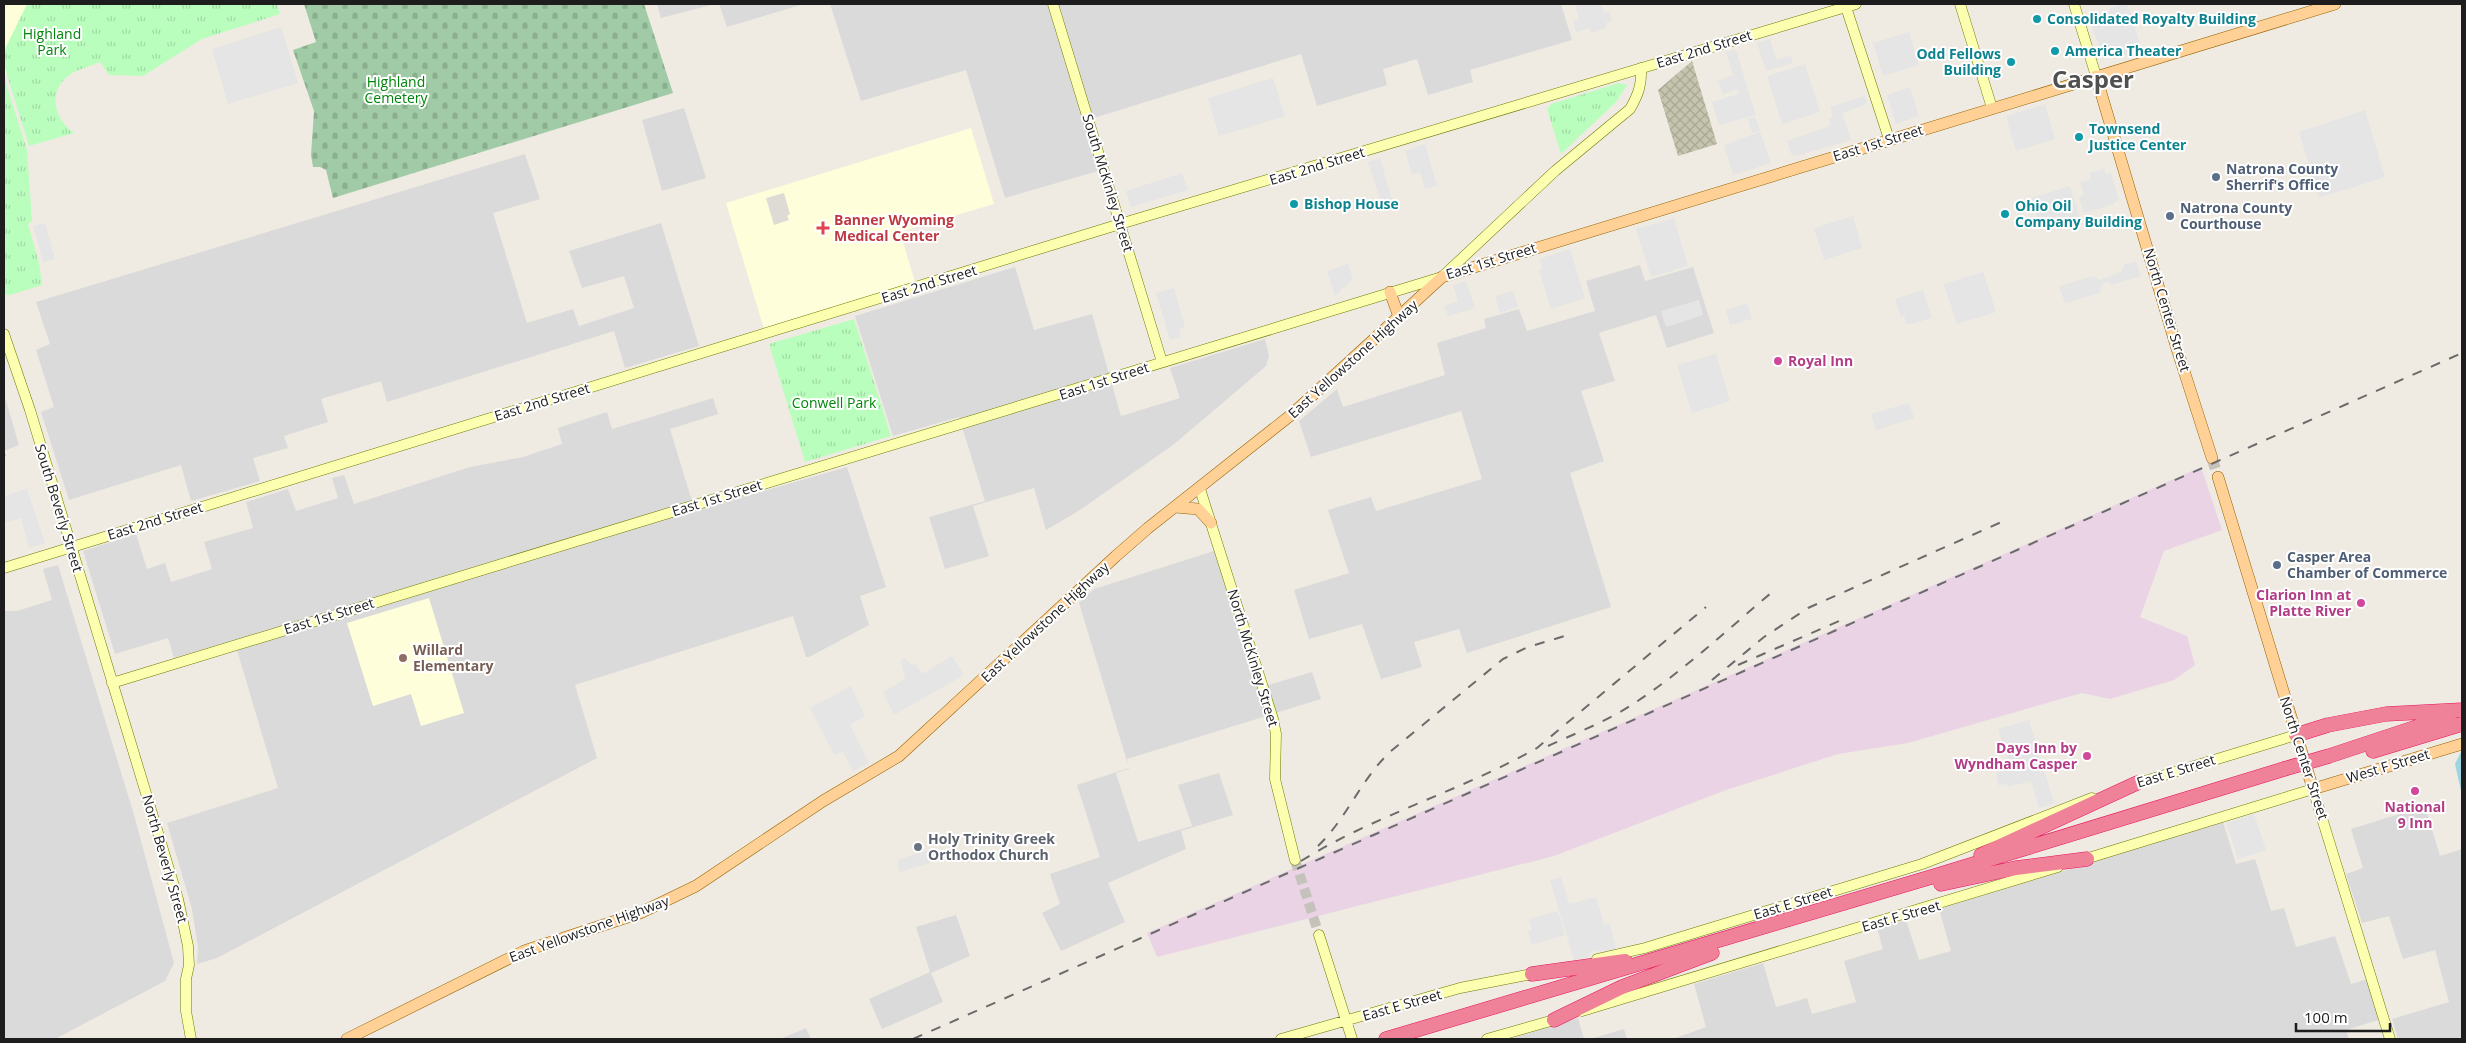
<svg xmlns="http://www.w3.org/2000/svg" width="2466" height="1043" font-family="'Open Sans',sans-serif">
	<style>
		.residential { fill: #dbdada }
		.industrial { fill: #e9d3e5 }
		.education { fill: #fffedb }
		.airport { fill: #dedbd4 }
		.construction { fill: url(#construction-cross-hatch) }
		.cemetery { fill: url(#cemetery-stones) }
		.park { fill: url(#park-tufts) }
		.parking { fill: #e5e5e5 }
		.water { fill: #9ed3e2 }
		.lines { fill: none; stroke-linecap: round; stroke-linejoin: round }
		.stream { stroke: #9ed3e2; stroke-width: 2 }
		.secondary-tunnel { stroke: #c5c2bb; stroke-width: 10; stroke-dasharray: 10 5; stroke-linecap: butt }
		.primary-tunnel { stroke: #c5c2bb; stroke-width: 11; stroke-dasharray: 11 5.5; stroke-linecap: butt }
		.secondary-casing { stroke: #6d7800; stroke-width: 11 }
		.primary-casing { stroke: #966200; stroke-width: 12 }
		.highway-casing { stroke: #e91360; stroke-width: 15 }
		.secondary { stroke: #fcffb0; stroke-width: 10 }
		.primary { stroke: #ffd197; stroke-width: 11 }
		.highway { stroke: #ef8298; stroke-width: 14 }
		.rail { stroke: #6b6b6b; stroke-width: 2; stroke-dasharray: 10 10; stroke-linecap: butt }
		.highway-bridge-casing { stroke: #e91360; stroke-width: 15; stroke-linecap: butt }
		.highway-bridge { stroke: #ef8298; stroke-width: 14 }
		.culture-dot { fill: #0f9aa8; stroke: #fff; stroke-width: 2 }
		.service-dot { fill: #5c6f8a; stroke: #fff; stroke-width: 2 }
		.health-dot { fill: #e0444e; stroke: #fff; stroke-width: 2 }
		.hotel-dot { fill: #d1479c; stroke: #fff; stroke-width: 2 }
		.education-dot { fill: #8d6e63; stroke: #fff; stroke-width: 2 }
		.worship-dot { fill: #6b7280; stroke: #fff; stroke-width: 2 }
		.labels { text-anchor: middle; stroke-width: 4; stroke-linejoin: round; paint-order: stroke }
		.culture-label { font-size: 14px; font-weight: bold; fill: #0d838f; stroke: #fff; text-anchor: start }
		.park-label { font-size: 14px; fill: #01850a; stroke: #fff }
		.street-label { font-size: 14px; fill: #1d1d1d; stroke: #fff }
		.service-label { font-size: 14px; font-weight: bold; fill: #4e5e75; stroke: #fff; text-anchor: start }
		.health-label { font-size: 14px; font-weight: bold; fill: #be3a42; stroke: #fff; text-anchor: start }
		.hotel-label { font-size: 14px; font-weight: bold; fill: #b23c85; stroke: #fff; text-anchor: end }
		.education-label { font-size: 14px; font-weight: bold; fill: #785e54; stroke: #fff; text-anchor: start }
		.worship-label { font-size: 14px; font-weight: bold; fill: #5b616d; stroke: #fff; text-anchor: start }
		.town-label { font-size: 24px; font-weight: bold; fill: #505050; stroke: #fff }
	</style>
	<defs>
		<pattern id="construction-cross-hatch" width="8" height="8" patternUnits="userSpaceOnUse" patternTransform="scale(1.25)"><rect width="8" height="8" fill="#c5c4ad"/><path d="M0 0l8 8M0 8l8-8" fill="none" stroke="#a9a894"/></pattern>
		<pattern id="cemetery-stones" width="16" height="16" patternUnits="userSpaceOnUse" patternTransform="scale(1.25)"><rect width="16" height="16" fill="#a1cba6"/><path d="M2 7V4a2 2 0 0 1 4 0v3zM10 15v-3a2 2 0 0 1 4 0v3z" fill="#8aae8e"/></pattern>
		<pattern id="park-tufts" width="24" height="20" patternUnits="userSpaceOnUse" patternTransform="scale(1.25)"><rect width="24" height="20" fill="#bafebe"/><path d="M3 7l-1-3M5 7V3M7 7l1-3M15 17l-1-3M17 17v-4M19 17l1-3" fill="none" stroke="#9fd9a3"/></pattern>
	</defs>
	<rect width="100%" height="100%" fill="#efebe2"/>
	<path class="residential" d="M657,4H715L661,18Z
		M719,4H804L727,27Z
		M830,4H1561L1572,40L1470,70L1473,82L1428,95L1417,59L1383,69L1387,85L1317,106L1301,54L1084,121L1098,171L1005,198L966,70L861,101Z
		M684,108L706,178L662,191L642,120Z
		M525,154L540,199L493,213L527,323L573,309L579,326L634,308L624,276L582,288L569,251L661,223L699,346L625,368L614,331L387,402L381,381L321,399L328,422L284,436L288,448L253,458L260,481L191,501L181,465L69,500L41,412L54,407L36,350L50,344L36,302Z
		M1640,265L1645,281L1693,267L1714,333L1667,348L1656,315L1599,333L1615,381L1581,391L1604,461L1570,473L1611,607L1467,653L1459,629L1414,642L1422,667L1381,679L1362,624L1309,639L1294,590L1349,573L1328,510L1371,497L1376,511L1482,479L1461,411L1311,457L1299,421L1337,389L1343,407L1445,375L1437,343L1486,328L1484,319L1519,309L1527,331L1595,311L1586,281Z
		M1015,267L1034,330L1092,314L1121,416L1180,398L1170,368L1265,339L1269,356L1266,366L1173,445L1077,512L1046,530L1034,488L973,506L989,556L945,569L929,517L985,501L959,417L893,436L855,316Z
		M4,394L19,445L4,451Z
		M713,398L718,414L670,429L695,511L847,467L886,587L860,596L869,625L809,657H806L793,616L575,685L597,758L217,958L197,964L198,947L192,909L167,823L278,788L234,640L174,658L168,638L115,654L83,551L136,534L147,569L165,563L171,582L212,569L204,542L253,528L246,502L288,489L296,511L338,498L332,478L344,475L354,504L470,467L523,457L562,444L558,428L607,412L612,429Z
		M1214,551L1258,688L1312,672L1321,699L1127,759L1129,769L1116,773L1138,842L1192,826L1178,785L1219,773L1233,815L1181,831L1186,849L1108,883L1125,922L1061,951L1042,913L1060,904L1050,874L1100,857L1077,785L1129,768L1079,603L1094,589Z
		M58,565L134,815L174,963L165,981L55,1039H4V611H17L52,600L43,569Z
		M2425,806L2440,856L2462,849V1039H2398L2392,1019L2449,1002L2435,950L2403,959L2389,916L2362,923L2346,874L2363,868L2351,829Z
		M2223,822L2236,864L2255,859L2271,911L2284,908L2296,947L2335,936L2351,984L2368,979L2381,1019L2346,1030L2349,1039H1673L1706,1027L1694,984L1763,963L1776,1007L1807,998L1812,1014L1856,1002L1844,961L1883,949L1877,928L1906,920L1919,960L1951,951L1939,909Z
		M956,915L970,956L931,973L943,1002L882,1029L869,999L930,972L916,927Z
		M1578,1018L1584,1039H1510Z
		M806,1028L811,1039H780Z
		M1624,1029L1627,1039H1590Z"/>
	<path class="industrial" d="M2201,467L2222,530L2164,551L2140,617L2187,636L2195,665L2174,680L2110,699L2082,693L1908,743L1838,754L1726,790L1554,856L1157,957L1147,933Z"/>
	<path class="education" d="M4,4H28L7,73L4,74Z
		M971,128L994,204L900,232L915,282L764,329L726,203Z
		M429,598L464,713L421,726L411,694L373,706L347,623Z"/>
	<path class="airport" d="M784,193L790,214L787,216L789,220L774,225L766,198Z"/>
	<path class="construction" d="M1692,61L1717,144L1678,156L1658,90Z"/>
	<path class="cemetery" d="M304,4H644L673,93L333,198L326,170L320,167H313L311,155L314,111L293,50L316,42Z"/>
	<path class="park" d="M27,4H277L280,14L202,39L143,76L109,75L100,62C90,67 77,69 68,76C47,93 55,120 74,133L29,146L4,65V51Z
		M4,77L27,150L32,221L28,224L39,263L42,285L10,295L4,294Z
		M1619,83L1627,85L1616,102L1561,154L1547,109L1551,104Z
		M854,319L891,436L805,462L769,344Z"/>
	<path class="parking" d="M1579,4H1602L1604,12L1609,11L1612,21L1606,23L1607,28L1591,33L1590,28L1576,32L1573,21L1579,19L1575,5Z
		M2122,4H2128L2140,44L2131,47L2130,54L2114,59L2108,54L2103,60L2092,26L2097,21L2095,14L2109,12L2110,8Z
		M281,27L298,83L228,104L212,49Z
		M1909,32L1919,65L1883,76L1873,43Z
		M1770,39L1776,59L1791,56L1793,63L1766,71L1757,43Z
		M1736,50L1748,90L1739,93L1737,89L1723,94L1718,81L1733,75L1726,52Z
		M1805,64L1820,112L1782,124L1767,76Z
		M1273,78L1285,116L1219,136L1208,98Z
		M1910,87L1919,116L1896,124L1887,95Z
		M1748,91L1756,115L1719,125L1712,102Z
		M1865,96L1867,104L1842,113L1851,140L1795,156L1791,154L1787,141L1830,126L1829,119L1833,117L1830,107Z
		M2045,104L2055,139L2016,151L2006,116Z
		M2365,110L2385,177L2319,198L2299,132Z
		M1755,117L1760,131L1752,133L1748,119Z
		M1760,132L1771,163L1733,175L1724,145Z
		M1425,144L1437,186L1425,189L1420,172L1412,175L1405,151Z
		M1380,158L1392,199L1381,202L1368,162Z
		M2104,169L2106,175L2111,173L2119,200L2114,202V204L2084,213L2079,197L2084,195L2080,182L2091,179L2089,173Z
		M1182,173L1188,190L1131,207L1126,191Z
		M2070,186L2080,219L2041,230L2031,198Z
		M1853,216L1862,248L1824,260L1814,228Z
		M1674,218L1688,266L1651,277L1636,229Z
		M45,223L55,259L43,262L33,226Z
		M1570,249L1585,298L1551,309L1539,270L1542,269L1539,259Z
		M2136,261L2141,276L2111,285L2108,281L2101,284L2100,293L2065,303L2059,286L2094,276L2099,280L2121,272L2125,264Z
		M1348,264L1353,279L1335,296L1327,271Z
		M1983,272L1996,312L1957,324L1944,284Z
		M1466,281L1475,308L1448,316L1444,306L1458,301L1453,285Z
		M1174,288L1185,327L1179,329L1181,337L1170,340L1156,293Z
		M1923,290L1932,318L1907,325L1904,316L1901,317L1895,299Z
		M1513,291L1518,307L1500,313L1495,296Z
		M1699,300L1703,315L1666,327L1661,311Z
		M1747,303L1752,319L1730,325L1726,310Z
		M1716,354L1730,401L1692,413L1677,365Z
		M1909,403L1914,418L1876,430L1871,414Z
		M27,489L45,543L29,548L21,518L4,523V496Z
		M952,656L964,675L894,715L883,692L905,679L901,660L904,658L912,665L916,664L922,674Z
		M851,686L865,716L850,725L869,763L853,771L843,752L834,755L810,708Z
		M2029,720L2054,803L2039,808L2031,781L2008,787L2007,783L1999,786L1996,774L2008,760L1998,729Z
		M2254,814L2266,850L2238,859L2226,823Z
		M936,847L939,857L936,858L937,861L900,872L897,860Z
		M1561,877L1569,904L1596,897L1604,924L1610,923L1616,949L1604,952L1593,950L1588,957L1574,960L1550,880Z
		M1558,911L1565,935L1532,945L1528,931L1532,930L1529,919Z"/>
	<path class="water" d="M2462,750V795L2455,764Z"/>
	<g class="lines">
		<path class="stream" d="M4,456L5,455"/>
		<path class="secondary-tunnel" d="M1295,860L1319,935"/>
		<path class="primary-tunnel" d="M2212,458L2218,477"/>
		<g class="secondary-casing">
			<path id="secondary" d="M1053,4L1162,362
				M1845,4L1889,139
				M1960,4L1992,108
				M2074,4L2096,76
				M4,334L30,410L178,899L188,946L189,965L186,979V1011L191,1039
				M1200,489L1273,719L1276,734L1275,779L1295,860
				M4,568L1120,224L1856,4
				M112,683L1442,277L1555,171L1630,109C1638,95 1642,85 1641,68
				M2132,785L2296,735
				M2082,860L2313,789L2390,1039
				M1319,935L1352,1039
				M1597,959L1645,948L1922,864L2092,798
				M1582,1011L2058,867
				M1281,1039L1460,988L1537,973
				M1487,1039L1561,1018"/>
		</g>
		<g class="primary-casing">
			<path id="primary" d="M2096,76L2177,349L2212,458
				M1390,292L1399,317
				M2218,477L2313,789L2462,744
				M1175,507L1198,509L1211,523
				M347,1039L524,951L640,913L696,886L823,801L899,756L1116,556L1148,528L1291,415L1442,277L2335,4"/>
		</g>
		<g class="highway-casing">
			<path id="highway" d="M2296,735L2328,725L2386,714L2462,710
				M2373,751L2462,724
				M2329,756L2450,716
				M1981,855L2137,783
				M1941,884L2016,868L2087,859
				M1532,974L1625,961
				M1554,1020L1622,987L1712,953
				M1386,1039L1938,875L2284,769"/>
		</g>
		<use href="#secondary" class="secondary"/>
		<use href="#primary" class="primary"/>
		<use href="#highway" class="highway"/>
		<path class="rail" d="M1738,665L1839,621
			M1712,680L1764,637L1808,608L2006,520
			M1548,746C1576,733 1605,722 1630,706C1683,672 1729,628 1777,588
			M1318,846C1348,817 1360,780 1391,751L1503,659L1528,647L1568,635
			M1301,861C1375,815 1461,791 1537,748L1706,607
			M913,1039L2462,353"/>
		<g class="highway-bridge-casing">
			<path id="highway-bridge" d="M2284,769L2329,756"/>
		</g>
		<use href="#highway-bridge" class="highway-bridge"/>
	</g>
	<g class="culture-dot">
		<circle cx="2037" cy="19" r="5"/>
		<circle cx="2055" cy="51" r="5"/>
		<circle cx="2011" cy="62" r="5"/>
		<circle cx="2079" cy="137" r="5"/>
		<circle cx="1294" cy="204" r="5"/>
		<circle cx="2005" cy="214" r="5"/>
	</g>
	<g class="service-dot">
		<circle cx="2216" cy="177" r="5"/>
		<circle cx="2170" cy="216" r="5"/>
		<circle cx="2277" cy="565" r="5"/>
	</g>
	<path class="health-dot" d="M820.5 220.5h5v5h5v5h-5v5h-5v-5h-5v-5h5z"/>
	<g class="hotel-dot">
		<circle cx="1778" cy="361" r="5"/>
		<circle cx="2361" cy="603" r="5"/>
		<circle cx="2087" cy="756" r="5"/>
		<circle cx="2415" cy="791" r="5"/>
	</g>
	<circle class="education-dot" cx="403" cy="658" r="5"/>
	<circle class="worship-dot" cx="918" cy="847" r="5"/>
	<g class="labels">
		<g class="culture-label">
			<text x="2047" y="24">Consolidated Royalty Building</text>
			<text x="2065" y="56">America Theater</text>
			<text x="2001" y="59" text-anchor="end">Odd Fellows<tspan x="2001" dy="16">Building</tspan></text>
			<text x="2089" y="134">Townsend<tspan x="2089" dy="16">Justice Center</tspan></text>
			<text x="1304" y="209">Bishop House</text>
			<text x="2015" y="211">Ohio Oil<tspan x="2015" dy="16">Company Building</tspan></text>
		</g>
		<g class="park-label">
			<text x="52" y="39">Highland<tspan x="52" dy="16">Park</tspan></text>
			<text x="396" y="87">Highland<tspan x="396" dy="16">Cemetery</tspan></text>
			<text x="834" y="408">Conwell Park</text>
		</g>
		<g class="street-label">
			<text transform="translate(1704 49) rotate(-17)" y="5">East 2nd Street</text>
			<text transform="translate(1878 143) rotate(-17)" y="5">East 1st Street</text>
			<text transform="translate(1317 166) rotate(-17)" y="5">East 2nd Street</text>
			<text transform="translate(1108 183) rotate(73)" y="5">South McKinley Street</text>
			<text transform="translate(1491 261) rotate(-17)" y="5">East 1st Street</text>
			<text transform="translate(929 284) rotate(-17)" y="5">East 2nd Street</text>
			<text transform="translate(2167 310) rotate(73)" y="5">North Center Street</text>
			<text transform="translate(1353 359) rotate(-42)" y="5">East Yellowstone Highway</text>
			<text transform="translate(1104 381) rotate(-18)" y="5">East 1st Street</text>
			<text transform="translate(542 402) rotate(-17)" y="5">East 2nd Street</text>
			<text transform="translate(717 498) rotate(-17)" y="5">East 1st Street</text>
			<text transform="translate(59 508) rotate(73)" y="5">South Beverly Street</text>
			<text transform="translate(155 521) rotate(-17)" y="5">East 2nd Street</text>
			<text transform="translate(329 616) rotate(-17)" y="5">East 1st Street</text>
			<text transform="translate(1045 622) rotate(-43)" y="5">East Yellowstone Highway</text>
			<text transform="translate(1253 658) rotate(73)" y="5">North McKinley Street</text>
			<text transform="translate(2304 758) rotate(72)" y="5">North Center Street</text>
			<text transform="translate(2388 766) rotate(-17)" y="5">West F Street</text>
			<text transform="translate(2176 771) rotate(-17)" y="5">East E Street</text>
			<text transform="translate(165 859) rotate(74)" y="5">North Beverly Street</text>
			<text transform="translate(1793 903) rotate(-17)" y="5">East E Street</text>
			<text transform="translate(1901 916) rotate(-16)" y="5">East F Street</text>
			<text transform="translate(589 929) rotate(-20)" y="5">East Yellowstone Highway</text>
			<text transform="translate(1402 1005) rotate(-16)" y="5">East E Street</text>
		</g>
		<g class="service-label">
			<text x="2226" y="174">Natrona County<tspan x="2226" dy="16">Sherrif's Office</tspan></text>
			<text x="2180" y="213">Natrona County<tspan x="2180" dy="16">Courthouse</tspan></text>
			<text x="2287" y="562">Casper Area<tspan x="2287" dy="16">Chamber of Commerce</tspan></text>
		</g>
		<g class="health-label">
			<text x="834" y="225">Banner Wyoming<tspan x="834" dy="16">Medical Center</tspan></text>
		</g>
		<g class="hotel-label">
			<text x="1788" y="366" text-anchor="start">Royal Inn</text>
			<text x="2351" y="600">Clarion Inn at<tspan x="2351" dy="16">Platte River</tspan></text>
			<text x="2077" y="753">Days Inn by<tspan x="2077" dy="16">Wyndham Casper</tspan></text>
			<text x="2415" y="812" text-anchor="middle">National<tspan x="2415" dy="16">9 Inn</tspan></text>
		</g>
		<g class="education-label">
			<text x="413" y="655">Willard<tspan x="413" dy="16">Elementary</tspan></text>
		</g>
		<g class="worship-label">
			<text x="928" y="844">Holy Trinity Greek<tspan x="928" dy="16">Orthodox Church</tspan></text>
		</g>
		<g class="town-label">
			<text x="2093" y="88">Casper</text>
		</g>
	</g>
	<rect width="2466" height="1043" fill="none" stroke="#1d1d1d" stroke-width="10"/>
	<path d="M2296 1023v8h94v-8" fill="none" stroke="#1d1d1d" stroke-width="2.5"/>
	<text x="2304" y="1023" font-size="15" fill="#1d1d1d" stroke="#ffffff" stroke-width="4" paint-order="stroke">100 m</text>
</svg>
